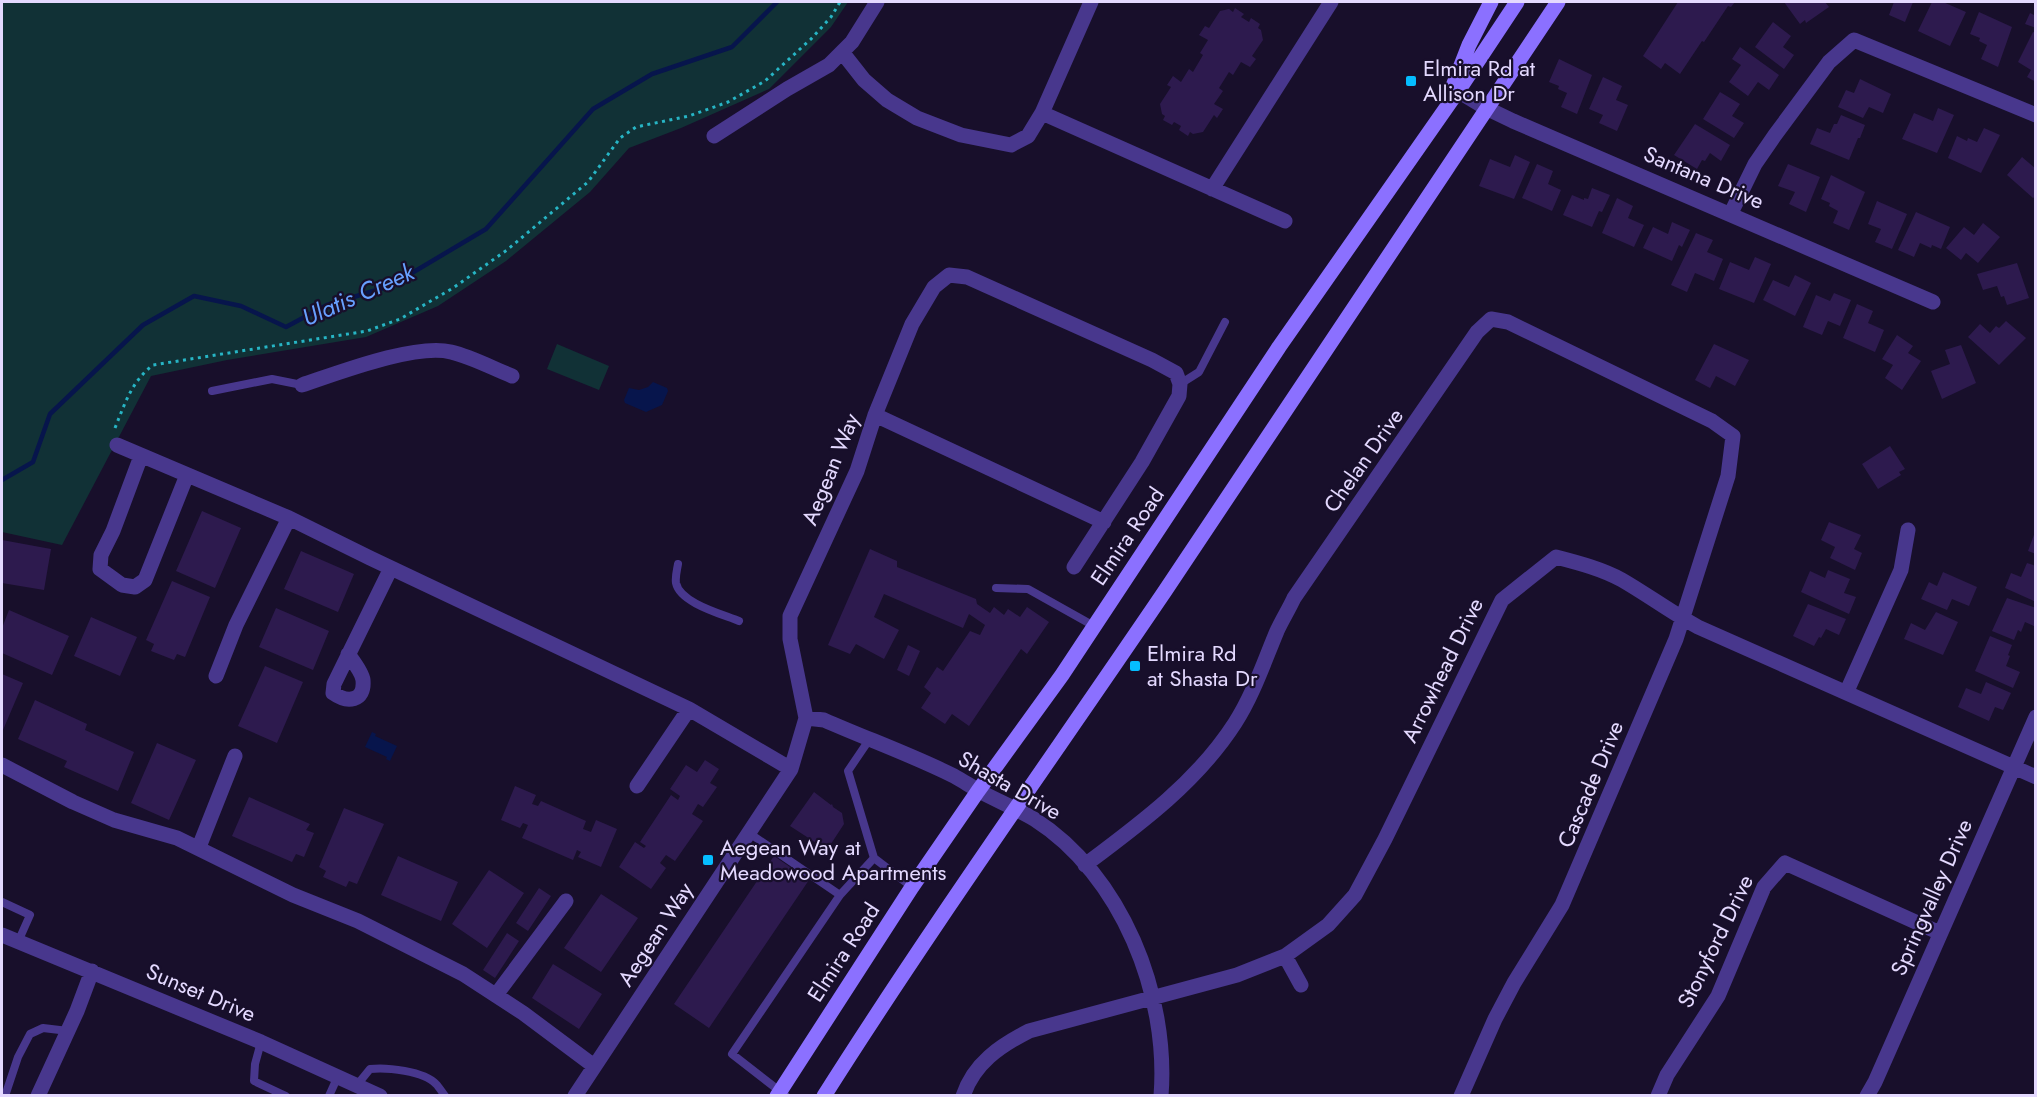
<svg xmlns="http://www.w3.org/2000/svg" width="2037" height="1097" font-family="Jost,sans-serif">
	<style>
		.green { fill: #113136 }
		.water { fill: #07154c }
		.lines { fill: none; stroke-linecap: round; stroke-linejoin: round }
		.stream { stroke: #07154c; stroke-width: 4.5 }
		.building { fill: #2d1a4e }
		.path { stroke: #27b5c5; stroke-width: 3; stroke-dasharray: 3 4.5; stroke-linecap: butt }
		.lane { stroke: #48378d; stroke-width: 8 }
		.street { stroke: #48378d; stroke-width: 15 }
		.secondary { stroke: #8b70ff; stroke-width: 15 }
		.poi-dot { fill: #05bdff; stroke: #180f2b; stroke-width: 2 }
		.labels { text-anchor: middle; stroke-width: 4.5; stroke-linejoin: round; paint-order: stroke }
		.poi-label { font-size: 22px; fill: #e4d9ff; stroke: #180f2b; text-anchor: start }
		.street-label { font-size: 22px; fill: #e4d9ff; stroke: #180f2b }
		.water-label { font-size: 24px; font-style: italic; fill: #67a0ff; stroke: #180f2b }
	</style>
	<rect width="100%" height="100%" fill="#180f2b"/>
	<path class="green" d="M2,2H848L831,27L769,89L681,128L629,148L590,192L506,261L438,306L366,337L227,360L151,376L62,545L2,532Z
		M557,344L609,366L599,390L547,369Z"/>
	<path class="water" d="M653,382L667,388L668,391L662,405L646,412L625,403L624,400L629,388L639,390L648,387Z
		M372,732L376,734L375,736L397,746L390,761L386,759L387,757L365,747Z"/>
	<g class="lines">
		<path class="stream" d="M2,480L33,462L50,414L143,325L194,296L241,306L286,327L327,305L390,286L486,229L593,109L652,74L732,47L777,2"/>
	</g>
	<path class="building" d="M1678,2H1735L1731,7L1728,6L1704,42L1702,41L1680,74L1665,63L1661,69L1643,56Z
		M1784,2H1825L1829,7L1806,23L1805,20L1800,24Z
		M1894,2H1913L1905,22L1889,15Z
		M1932,2H1943L1966,12L1950,46L1918,31Z
		M1235,8L1244,14L1241,17L1249,22L1251,18L1260,24L1258,28L1261,30L1263,40L1252,56L1256,59L1250,67L1241,62L1233,75L1229,72L1219,88L1223,91L1214,104L1223,109L1217,118L1214,115L1203,132L1193,134L1190,132L1188,136L1179,130L1181,126L1174,122L1172,125L1163,120L1165,116L1162,114L1160,104L1171,87L1167,85L1173,76L1181,82L1189,69L1193,72L1203,55L1200,53L1208,40L1199,35L1205,26L1209,28L1220,11L1229,9L1233,12Z
		M1979,12L2012,27L1998,67L1981,59L1987,45L1979,41L1980,38L1970,34Z
		M2030,13L2036,16V28L2025,24Z
		M1773,22L1791,36L1783,47L1794,55L1784,69L1755,47Z
		M2033,32L2036,33V82L2027,77L2031,70L2018,62Z
		M1740,47L1779,75L1769,90L1758,82L1748,96L1729,82L1741,65L1732,59Z
		M1559,59L1592,75L1577,114L1561,107L1567,93L1558,89L1559,86L1549,82Z
		M1603,77L1622,86L1616,100L1628,105L1617,131L1599,123L1603,115L1589,109Z
		M1860,79L1891,94L1883,113L1869,107L1863,118L1838,107L1846,90L1854,93Z
		M1720,92L1740,104L1732,116L1744,123L1734,138L1703,119Z
		M1938,108L1954,115L1937,153L1902,139L1914,113L1933,121Z
		M1841,115L1865,125L1860,138H1858L1849,160L1810,144L1817,128L1830,133L1834,124H1837Z
		M1695,124L1730,145L1721,161L1710,153L1705,161L1702,160L1697,169L1674,155Z
		M1984,128L2000,135L1981,173L1948,158L1957,136L1967,141L1968,138L1977,142Z
		M1515,155L1530,162L1514,199L1479,186L1490,159L1510,167Z
		M2022,157L2036,169V196L2033,198L2007,175Z
		M1537,164L1553,171L1548,184L1561,190L1552,211L1522,198Z
		M1788,164L1820,177L1806,212L1789,204L1795,192L1778,186Z
		M1831,175L1865,192L1849,230L1833,223L1838,211L1829,206L1830,203L1821,199Z
		M1592,188L1610,195L1602,212L1599,211L1592,227L1563,215L1572,195L1584,200V198L1588,199Z
		M1617,198L1633,206L1628,218L1644,225L1634,247L1602,233Z
		M1877,201L1907,214L1892,249L1875,242L1881,229L1868,224Z
		M1916,212L1950,227L1941,249L1932,245L1931,248L1920,243L1914,257L1898,250Z
		M1672,222L1690,230L1682,247L1679,245L1672,261L1643,248L1653,227L1668,234Z
		M1983,223L2000,237L1978,263L1966,253L1961,260L1946,248L1964,227L1974,235Z
		M1696,233L1713,240L1707,252L1723,259L1714,281L1695,273L1687,292L1671,285Z
		M1755,257L1771,264L1754,303L1719,289L1730,262L1749,270Z
		M2017,263L2029,298L2007,305L2004,296L2001,297L1997,286L1983,290L1977,274Z
		M1795,275L1811,283L1795,316L1763,300L1773,280L1789,287Z
		M1834,293L1851,300L1840,326L1828,321L1822,335L1803,327L1816,295L1830,301Z
		M1857,304L1873,311L1868,323L1884,330L1875,352L1843,338Z
		M2006,321L2026,338L1999,365L1968,337L1980,324L1990,333L1996,326L1999,328Z
		M1897,335L1913,346L1908,353L1921,361L1902,390L1885,378L1893,365L1882,359Z
		M1714,344L1749,360L1735,386L1716,376L1710,388L1695,380Z
		M1961,345L1976,383L1942,399L1931,371L1950,364L1945,350Z
		M1890,446L1905,469L1899,472L1901,475L1878,489L1862,464Z
		M202,511L241,528L215,588L176,571Z
		M1829,522L1861,535L1854,549L1862,553L1855,570L1830,558L1835,547L1821,540Z
		M2035,532H2036V554L2028,551Z
		M2,540L51,549L44,590L2,583Z
		M870,549L897,561V567L976,599L977,604L990,613L994,607L1004,615L1008,609L1020,617L1027,607L1049,622L1027,654L1021,649L969,726L952,714L945,724L921,708L931,693L924,687L937,667L943,671L970,631L980,635L985,625L969,614L963,628L884,594L874,617L899,630L884,659L856,644L850,654L828,645Z
		M301,551L354,574L338,612L284,589Z
		M2027,563L2036,566V602L2005,588L2011,573L2021,577Z
		M1828,570L1850,579L1844,593L1856,597L1849,614L1801,592L1810,571L1825,578Z
		M1943,572L1977,587L1969,606L1952,599L1947,610L1921,599L1929,582L1937,586Z
		M172,581L210,597L185,657L177,654L174,660L151,651L154,644L146,640Z
		M2007,598L2036,608V627L2025,622L2021,632L2018,630L2014,640L1992,631Z
		M1808,604L1846,619L1839,635L1826,629L1821,638L1819,637L1814,646L1793,636Z
		M276,608L329,631L313,670L259,647Z
		M9,610L69,636L52,675L2,653V628Z
		M1936,612L1958,622L1943,655L1904,639L1911,623L1925,630Z
		M91,617L137,637L120,676L74,656Z
		M1990,636L2012,645L2008,655L2010,656L2006,666L2020,672L2013,688L1975,671Z
		M908,645L920,651L909,676L897,670Z
		M265,666L303,682L277,743L238,726Z
		M2,674L23,683L3,730L2,729Z
		M1986,682L2011,693L2003,710L1995,707L1989,721L1958,707L1966,688L1981,694Z
		M35,700L87,724L85,730L134,752L118,791L64,767L67,761L18,739Z
		M157,743L196,760L169,820L131,803Z
		M705,760L719,769L710,783L717,787L703,807L698,804L692,814L703,821L675,861L666,855L660,863L666,868L651,889L619,867L635,842L644,848L646,846L640,842L671,795L678,800L680,796L670,789L686,765L697,772Z
		M515,786L536,795L532,804L538,806L541,801L586,821L583,829L591,832L596,820L617,829L601,867L578,857L581,852L577,850L573,860L522,838L528,825L523,823L520,828L501,820Z
		M814,792L831,805L832,804L833,807L842,813L844,824L827,850L790,826Z
		M249,797L310,824L306,830L314,833L304,857L296,854L292,862L232,836Z
		M344,808L384,824L357,884L349,881L346,887L323,877L326,871L319,867Z
		M398,856L458,882L441,921L381,895Z
		M774,856L809,880L709,1028L674,1004Z
		M489,870L524,893L487,948L452,924Z
		M539,888L551,896L528,931L516,923Z
		M601,894L638,918L601,972L564,948Z
		M507,933L519,941L495,978L483,970Z
		M553,964L602,994L579,1029L532,998Z"/>
	<g class="lines">
		<path class="path" d="M115,428C125,403 132,381 153,365L367,331L400,319L453,288L507,250L588,182L620,138L636,127L689,116L728,102L765,81L811,39L831,17L840,2"/>
		<path class="lane" d="M1180,384L1199,372L1225,322
			M212,391L272,379L302,385
			M678,564C677,570 675,577 676,583C680,603 722,614 739,621
			M996,588L1028,589L1094,626
			M749,833L840,895L732,1054L786,1096
			M874,858L912,887
			M840,895L874,858L848,771L869,740
			M2,902L30,915L18,942
			M261,1042L255,1064L254,1081L286,1096
			M357,1085L370,1069C386,1067 424,1071 436,1084C439,1087 442,1092 445,1096
			M5,1096L18,1057L30,1034L43,1028L68,1031
			M329,1096L338,1076"/>
		<path class="street" d="M842,52L864,80L887,100L917,118L961,135L1011,145L1028,136L1042,113L1091,2
			M1458,91L1486,108L1513,121L1933,302
			M1042,113L1285,221
			M714,136L787,89L829,65L852,42L877,2
			M1212,189L1331,2
			M1731,213L1755,164L1775,135L1829,62L1854,40L2036,115
			M302,385C338,373 416,343 451,352C472,357 492,368 512,376
			M875,415L1104,522
			M117,445L289,518L370,558L689,709L791,769
			M141,456L113,531L101,555L100,569L122,585L135,587L145,580L187,475
			M348,654C353,661 362,672 363,680C365,702 347,703 333,693L334,684L391,568
			M216,676L236,625L289,518
			M1847,691L1901,570L1908,530
			M806,718L824,720C867,739 912,755 954,776C963,781 972,787 981,792C998,801 1017,809 1034,819C1122,875 1169,995 1161,1096
			M2,765L73,802L114,820L177,838L293,895L358,921L463,974L523,1013L594,1066
			M637,786L689,709
			M199,847L235,756
			M1085,865C1140,824 1197,782 1235,723C1253,695 1264,662 1277,631C1282,620 1289,609 1294,598L1477,332L1491,319L1508,322L1712,421L1733,436L1728,476L1676,639L1562,905L1514,983L1495,1019L1461,1096
			M2,935L261,1042L380,1096
			M1285,956L1301,985
			M496,995L566,901
			M38,1096L77,1011L92,971
			M575,1096L791,769L806,718L790,639V616L857,471L875,415L912,324L934,287L949,275L967,277L1152,360L1176,373L1180,384L1179,396L1142,462L1074,567
			M963,1096C974,1063 1000,1046 1029,1031L1237,975L1285,956L1328,925L1355,895L1385,839L1502,600L1556,557C1579,563 1602,569 1622,580C1648,595 1672,613 1698,627L2036,777
			M1658,1096L1667,1075L1718,996L1764,887L1785,863L1940,933
			M1867,1096L1875,1082L2036,717"/>
		<path class="secondary" d="M1453,86L1469,45L1491,2
			M777,1096L912,887L978,791L1062,675L1279,347L1458,91L1517,2
			M824,1096C933,924 1051,759 1165,591C1297,396 1426,198 1558,2"/>
	</g>
	<g class="poi-dot">
		<rect x="1405" y="75" width="12" height="12" rx="3"/>
		<rect x="1129" y="660" width="12" height="12" rx="3"/>
		<rect x="702" y="854" width="12" height="12" rx="3"/>
	</g>
	<g class="labels">
		<g class="poi-label">
			<text x="1423" y="76">Elmira Rd at<tspan x="1423" dy="25">Allison Dr</tspan></text>
			<text x="1147" y="661">Elmira Rd<tspan x="1147" dy="25">at Shasta Dr</tspan></text>
			<text x="720" y="855">Aegean Way at<tspan x="720" dy="25">Meadowood Apartments</tspan></text>
		</g>
		<g class="street-label">
			<text transform="translate(1704 177) rotate(23)" y="8">Santana Drive</text>
			<text transform="translate(1363 460) rotate(-55)" y="8">Chelan Drive</text>
			<text transform="translate(830 469) rotate(-68)" y="8">Aegean Way</text>
			<text transform="translate(1127 536) rotate(-56)" y="8">Elmira Road</text>
			<text transform="translate(1442 670) rotate(-64)" y="8">Arrowhead Drive</text>
			<text transform="translate(1590 784) rotate(-67)" y="8">Cascade Drive</text>
			<text transform="translate(1010 785) rotate(30)" y="8">Shasta Drive</text>
			<text transform="translate(1931 897) rotate(-66)" y="8">Springvalley Drive</text>
			<text transform="translate(655 934) rotate(-57)" y="8">Aegean Way</text>
			<text transform="translate(1715 941) rotate(-64)" y="8">Stonyford Drive</text>
			<text transform="translate(843 952) rotate(-57)" y="8">Elmira Road</text>
			<text transform="translate(201 992) rotate(23)" y="8">Sunset Drive</text>
		</g>
		<g class="water-label">
			<text transform="translate(358 295) rotate(-24)" y="8">Ulatis Creek</text>
		</g>
	</g>
	<rect width="2037" height="1097" fill="none" stroke="#e4d9ff" stroke-width="6"/>
</svg>
